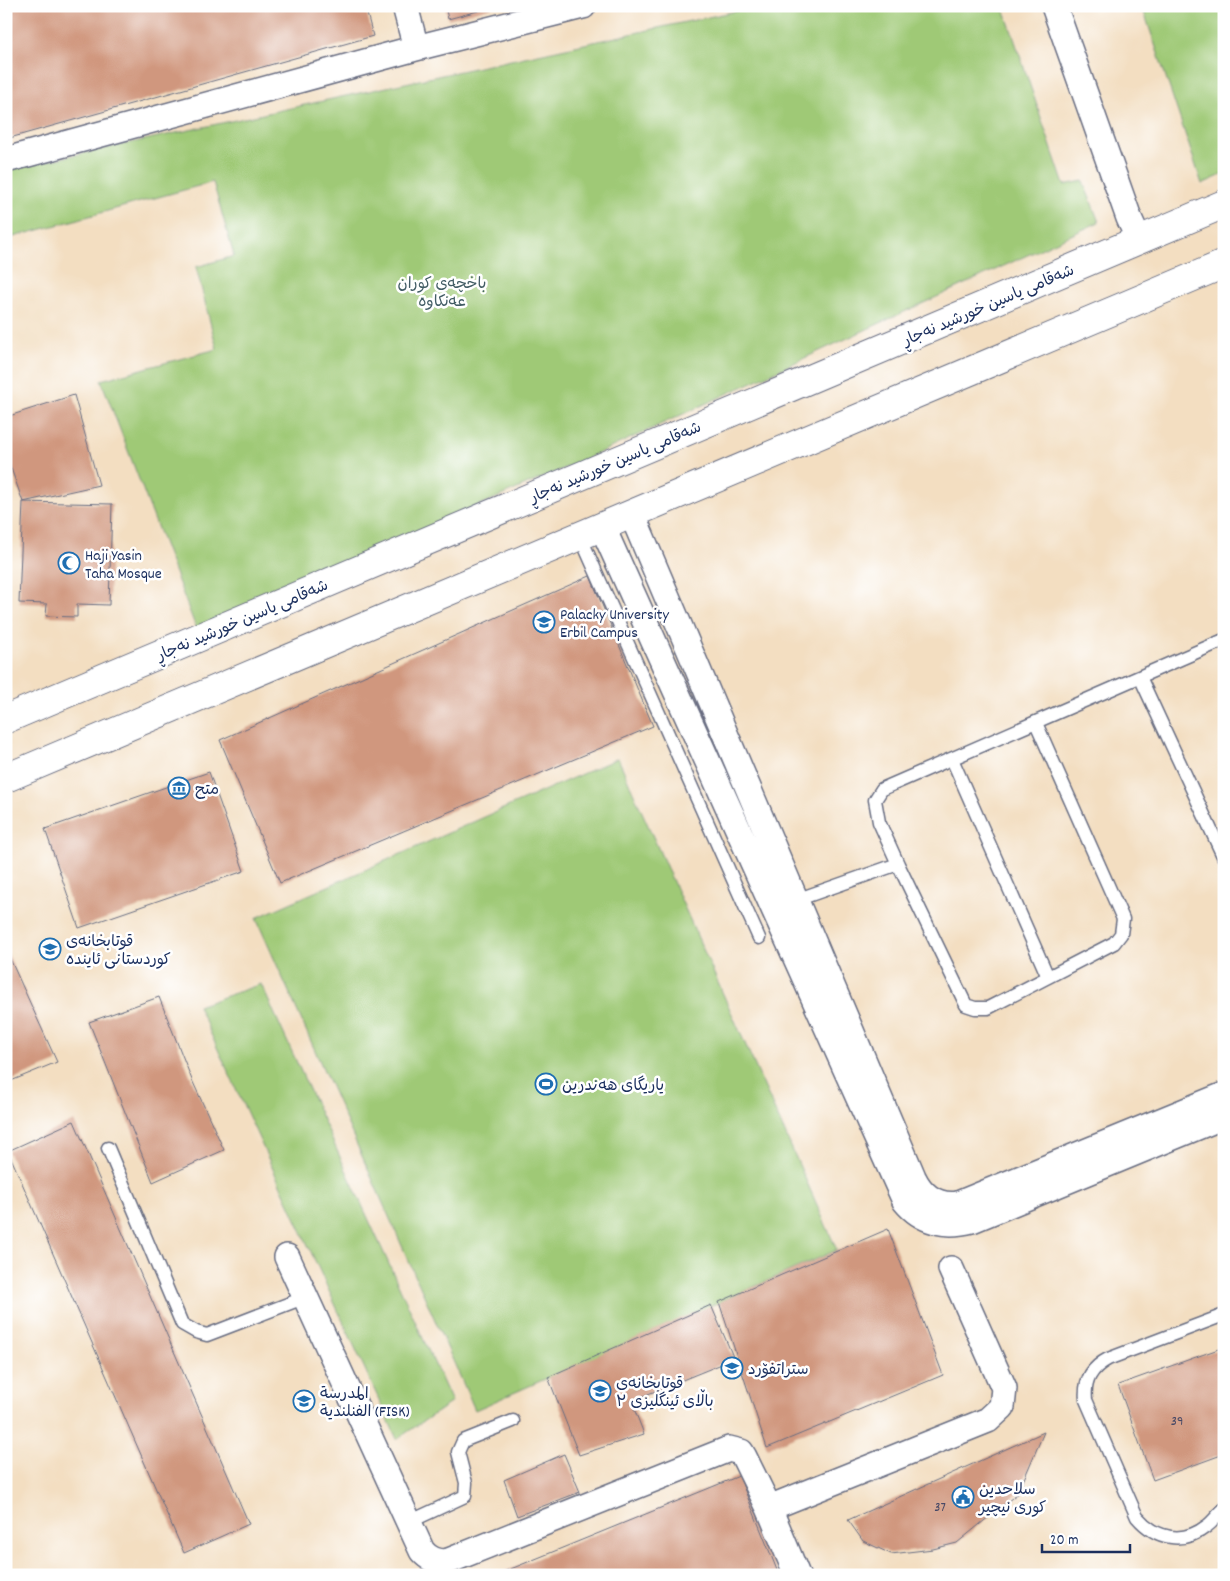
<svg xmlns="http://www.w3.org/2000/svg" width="1230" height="1581" font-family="Dekko,'Playpen Sans Arabic',sans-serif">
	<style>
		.green { fill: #9fc976; stroke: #5d7c6a }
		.building { fill: #d0977e }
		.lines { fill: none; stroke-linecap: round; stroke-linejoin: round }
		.lane-casing { stroke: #676c81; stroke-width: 15 }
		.street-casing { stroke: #676c81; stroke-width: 28 }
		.secondary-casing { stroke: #676c81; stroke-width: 30 }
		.lane { stroke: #fff; stroke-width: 12 }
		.street { stroke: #fff; stroke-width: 25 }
		.secondary { stroke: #fff; stroke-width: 28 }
		.labels { text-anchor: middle; stroke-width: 5; stroke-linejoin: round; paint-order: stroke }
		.number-label { font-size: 14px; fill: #484966 }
		.park-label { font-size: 16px; fill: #435d65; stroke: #fff }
		.street-label { font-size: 16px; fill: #1b2f5e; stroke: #fff }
		.poi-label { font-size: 16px; fill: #1b2f5e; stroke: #fff; text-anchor: start }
	</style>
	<rect width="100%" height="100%" fill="#fff"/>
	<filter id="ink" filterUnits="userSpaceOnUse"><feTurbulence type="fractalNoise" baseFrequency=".02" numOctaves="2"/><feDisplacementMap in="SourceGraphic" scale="10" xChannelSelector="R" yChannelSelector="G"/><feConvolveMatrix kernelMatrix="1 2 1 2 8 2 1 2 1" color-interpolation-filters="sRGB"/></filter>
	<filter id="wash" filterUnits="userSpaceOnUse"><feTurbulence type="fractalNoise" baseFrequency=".0096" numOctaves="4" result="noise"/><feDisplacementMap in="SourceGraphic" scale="20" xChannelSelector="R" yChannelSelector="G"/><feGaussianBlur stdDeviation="1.12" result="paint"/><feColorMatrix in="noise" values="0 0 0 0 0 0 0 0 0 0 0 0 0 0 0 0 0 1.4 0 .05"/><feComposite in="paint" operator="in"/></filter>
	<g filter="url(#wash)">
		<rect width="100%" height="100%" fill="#f3dec1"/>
		<path class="green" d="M759,6H1003L1064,185L1083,181L1099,222L586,459L196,628L101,380L217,349L196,267L234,256L213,182L6,239V170Z
			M1142,6H1224V174L1202,184Z
			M618,758L837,1250L475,1410L256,918Z
			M261,984L452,1402L397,1439L198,1006Z"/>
		<g id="blocks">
			<path class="building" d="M6,6H365L373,36L6,139Z
				M445,6H493V7L448,19Z
				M74,395L99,485L23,502L6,454V417Z
				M23,502L112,504L109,605L77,604V617L46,616L47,604L19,603Z
				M590,576L653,726L280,883L220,740Z
				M209,772L244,871L79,928L45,829Z
				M6,950L57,1062L6,1083Z
				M159,997L192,1080L224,1150L153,1182L89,1022Z
				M74,1121L249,1524L184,1553L8,1151Z
				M888,1229L943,1375L767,1448L719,1302Z
				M711,1305L734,1359L631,1401L644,1434L579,1455L548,1377Z
				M1224,1347V1454L1153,1480L1118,1385Z
				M1044,1432L1018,1493L957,1543L933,1549L891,1554L863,1541L848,1520Z
				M564,1454L580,1492L517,1516L504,1480Z
				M739,1476L779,1575H496Z"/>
		</g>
	</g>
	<g filter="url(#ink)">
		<use href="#blocks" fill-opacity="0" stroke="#676c81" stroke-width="1"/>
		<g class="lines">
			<g class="lane-casing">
				<path id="lane" d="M580,536L759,938
					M1140,677L1224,858
					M952,759L1048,977
					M898,864L966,1005L975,1008H988L1114,943L1121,934L1123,919L1036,723
					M796,900L898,864L879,822L875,800L882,789L1224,640
					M108,1148L182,1324L196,1332L207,1335L306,1297
					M1224,1315L1108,1359C1091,1368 1084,1381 1086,1400L1137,1517C1156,1539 1183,1545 1207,1526C1214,1521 1218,1514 1224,1509
					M409,1522L465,1496L466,1483L458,1452L463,1441L513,1421"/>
			</g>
			<g class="street-casing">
				<path id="street" d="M405,6L416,48
					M1054,6L1129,218L1139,240
					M6,160L416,48L583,6
					M632,514L913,1177C922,1196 937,1207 958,1204L1224,1095
					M602,526L905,1201C922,1222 946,1227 972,1220L1224,1116
					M287,1257L422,1551C429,1559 436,1562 446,1562L729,1449L741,1452L744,1457L769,1508L797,1575
					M769,1508L988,1420L1002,1407L1004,1388L951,1269"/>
			</g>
			<g class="secondary-casing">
				<path id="secondary" d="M6,719L1224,204
					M6,778L1224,264"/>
			</g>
			<use href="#lane" class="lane"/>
			<use href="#street" class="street"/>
			<use href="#secondary" class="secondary"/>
		</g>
	</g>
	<defs>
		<g id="mosque-ring" transform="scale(1.125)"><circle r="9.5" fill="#fff" stroke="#1f6fb2" stroke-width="1.5"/><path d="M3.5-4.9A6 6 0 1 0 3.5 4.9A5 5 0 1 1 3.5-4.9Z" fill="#1f6fb2"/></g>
		<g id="university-ring" transform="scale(1.125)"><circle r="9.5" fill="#fff" stroke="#1f6fb2" stroke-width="1.5"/><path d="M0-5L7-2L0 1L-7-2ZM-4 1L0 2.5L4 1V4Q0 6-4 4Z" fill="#1f6fb2"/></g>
		<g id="museum-ring" transform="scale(1.125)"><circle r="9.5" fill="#fff" stroke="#1f6fb2" stroke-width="1.5"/><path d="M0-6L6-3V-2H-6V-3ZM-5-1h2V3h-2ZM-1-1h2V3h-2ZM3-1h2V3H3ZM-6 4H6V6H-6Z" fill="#1f6fb2"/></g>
		<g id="school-ring" transform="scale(1.125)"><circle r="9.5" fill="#fff" stroke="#1f6fb2" stroke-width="1.5"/><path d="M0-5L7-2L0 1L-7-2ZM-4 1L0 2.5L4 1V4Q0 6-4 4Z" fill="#1f6fb2"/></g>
		<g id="stadium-ring" transform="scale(1.125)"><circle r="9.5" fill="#fff" stroke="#1f6fb2" stroke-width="1.5"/><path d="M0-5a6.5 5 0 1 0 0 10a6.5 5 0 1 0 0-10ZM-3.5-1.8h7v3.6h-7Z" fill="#1f6fb2"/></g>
		<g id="civic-ring" transform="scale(1.125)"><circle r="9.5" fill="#fff" stroke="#1f6fb2" stroke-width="1.5"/><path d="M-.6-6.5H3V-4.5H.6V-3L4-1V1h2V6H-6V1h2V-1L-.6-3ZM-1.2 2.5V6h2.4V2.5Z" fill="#1f6fb2"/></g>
	</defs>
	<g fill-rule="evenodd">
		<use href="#mosque-ring" x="69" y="563"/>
		<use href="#university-ring" x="544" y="622"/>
		<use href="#museum-ring" x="179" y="788"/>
		<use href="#school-ring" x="50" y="949"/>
		<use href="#stadium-ring" x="546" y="1084"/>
		<use href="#university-ring" x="732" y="1368"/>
		<use href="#school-ring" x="600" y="1391"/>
		<use href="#school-ring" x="304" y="1401"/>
		<use href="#civic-ring" x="963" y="1497"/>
	</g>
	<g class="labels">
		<g class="number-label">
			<text x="1177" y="1425">39</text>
			<text x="940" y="1511">37</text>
		</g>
		<g class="park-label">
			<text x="442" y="288">باخچەی کوران<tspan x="442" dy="18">عەنکاوە</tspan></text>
		</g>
		<g class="street-label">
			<text transform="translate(988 304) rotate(-23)" y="6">شەقامی یاسین خورشید نەجاڕ</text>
			<text transform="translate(615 461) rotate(-23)" y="6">شەقامی یاسین خورشید نەجاڕ</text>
			<text transform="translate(242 619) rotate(-23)" y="6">شەقامی یاسین خورشید نەجاڕ</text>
		</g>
		<g class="poi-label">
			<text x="85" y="560">Haji Yasin<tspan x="85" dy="18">Taha Mosque</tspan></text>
			<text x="560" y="619">Palacky University<tspan x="560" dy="18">Erbil Campus</tspan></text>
			<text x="195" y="794">متح</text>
			<text x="66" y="946">قوتابخانەی<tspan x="66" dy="18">کوردستانی ئایندە</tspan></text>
			<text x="562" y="1090">یاریگای هەندرین</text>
			<text x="748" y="1374">ستراتفۆرد</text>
			<text x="616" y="1388">قوتابخانەی<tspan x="616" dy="18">باڵای ئینگلیزی ۲</tspan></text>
			<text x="320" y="1398">المدرسة<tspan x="320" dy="18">الفنلندية (FISK)</tspan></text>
			<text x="979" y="1494">سلاحدین<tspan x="979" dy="18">كوری نیچیر</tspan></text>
		</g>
	</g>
	<rect width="1230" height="1581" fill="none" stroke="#fff" stroke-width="25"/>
	<path d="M1042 1544v8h88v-8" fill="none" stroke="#1b2f5e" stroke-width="2.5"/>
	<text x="1050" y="1544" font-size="15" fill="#1b2f5e" stroke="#ffffff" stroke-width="4" paint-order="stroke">20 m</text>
</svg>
